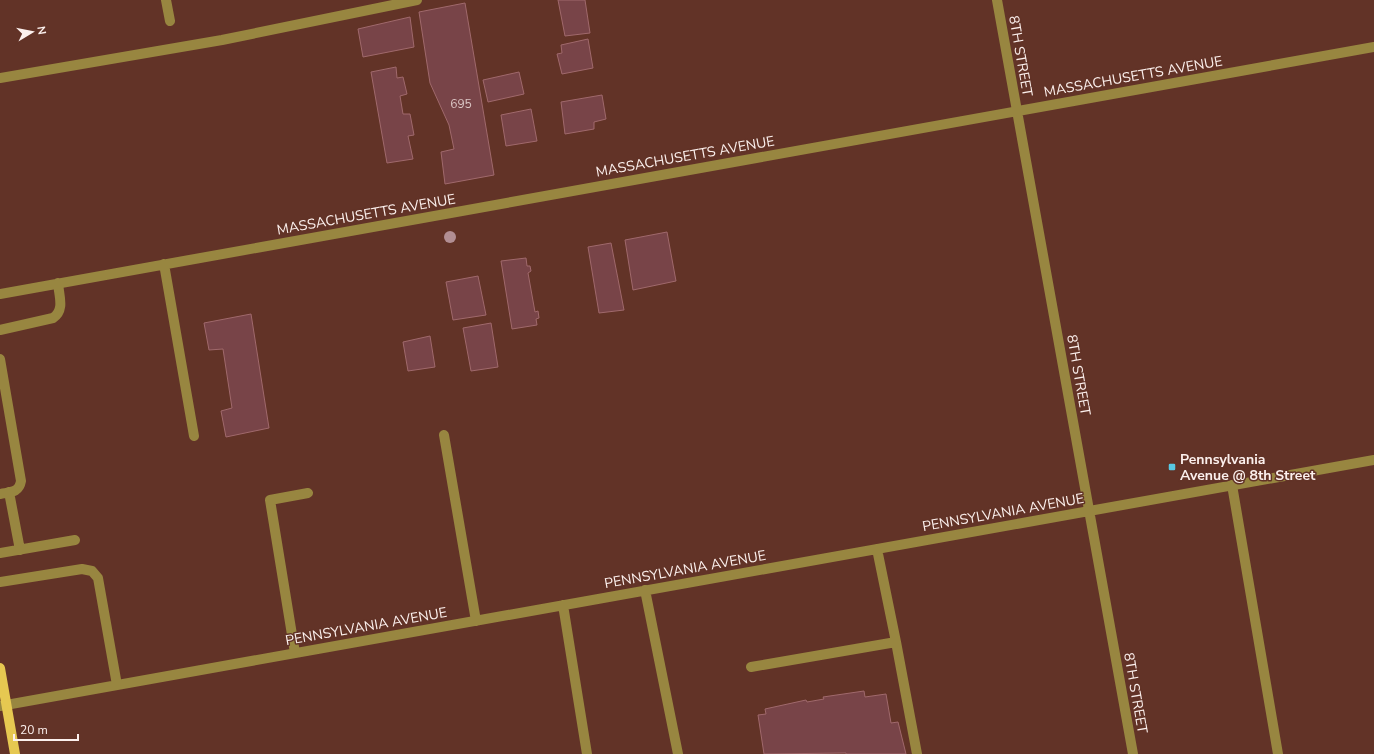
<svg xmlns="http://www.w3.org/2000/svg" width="1374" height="754" font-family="'Nunito Sans',sans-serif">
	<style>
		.building { fill: #784448; stroke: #a0696c }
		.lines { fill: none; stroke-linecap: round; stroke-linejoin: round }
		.minor { stroke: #988640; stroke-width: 10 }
		.major { stroke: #e6c851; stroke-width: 10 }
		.tree { fill: #b18e93 }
		.poi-dot { fill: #58c9e3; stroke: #623327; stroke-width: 1.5 }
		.labels { text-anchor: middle; stroke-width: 3; stroke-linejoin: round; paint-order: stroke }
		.number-label { font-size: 12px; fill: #dbc5c4 }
		.street-label { font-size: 14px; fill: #fcf0ed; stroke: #623327 }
		.poi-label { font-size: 14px; font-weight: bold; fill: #fcf0ed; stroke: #623327; text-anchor: start }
	</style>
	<rect width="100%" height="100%" fill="#623327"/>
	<path class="building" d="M558,0H585L590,33L565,36Z
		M465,3L494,175L445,184L441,152L454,149L449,125L430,83L419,12Z
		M410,17L414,47L363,57L358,29Z
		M588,39L593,68L562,74L557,54L562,53L561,45Z
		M396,67L397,78L403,77L407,94L400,96L403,114H410L414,135L408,136L413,159L387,163L371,72Z
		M519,72L524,94L488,102L483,80Z
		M602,95L606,119L594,122V129L565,134L561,102Z
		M531,109L537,141L506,146L501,115Z
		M667,232L676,281L633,290L625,240Z
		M611,243L624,310L599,313L588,247Z
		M526,258L527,266H530L531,271L528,273L535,312L538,311L539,318L536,319L537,325L512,329L501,261Z
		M478,276L486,315L453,320L446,282Z
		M251,314L269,428L226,437L221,411L232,408L223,349L209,350L204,323Z
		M491,323L498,367L471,371L463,328Z
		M430,336L435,367L408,371L403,342Z
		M864,691L865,697L886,694L891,723L898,722L906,754H846V753L764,754L758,715L766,714L765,709L806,700L807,702L824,699L823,697Z"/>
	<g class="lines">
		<path class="minor" d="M166,0L170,21
			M997,0L1133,754
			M0,78L222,40L417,0
			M164,264L194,436
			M0,294L1374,47
			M0,330L53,318C65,310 59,296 58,283
			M0,359L21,481C19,493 10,492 0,494
			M444,435L476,621
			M1232,485L1278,754
			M9,492L20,550
			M0,553L75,540
			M0,582L82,569L92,571L98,578L117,685
			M645,590L678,754
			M563,605L587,754
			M896,642L917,754
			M295,653L270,500L308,493
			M751,667L896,642L877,549
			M0,706L1374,460"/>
		<path class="major" d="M0,668L15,754"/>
	</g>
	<circle class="tree" cx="450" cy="237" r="6"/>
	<rect class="poi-dot" x="1168" y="463" width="8" height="8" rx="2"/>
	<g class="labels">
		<g class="number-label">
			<text x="461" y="108">695</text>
		</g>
		<g class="street-label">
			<text transform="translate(1021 56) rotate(80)" y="5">8TH STREET</text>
			<text transform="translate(1133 76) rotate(-10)" y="5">MASSACHUSETTS AVENUE</text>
			<text transform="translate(685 156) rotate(-10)" y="5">MASSACHUSETTS AVENUE</text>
			<text transform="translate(366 214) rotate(-10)" y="5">MASSACHUSETTS AVENUE</text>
			<text transform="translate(1079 375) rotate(80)" y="5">8TH STREET</text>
			<text transform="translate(1003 512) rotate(-10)" y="5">PENNSYLVANIA AVENUE</text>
			<text transform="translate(685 569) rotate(-10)" y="5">PENNSYLVANIA AVENUE</text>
			<text transform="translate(366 626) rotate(-10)" y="5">PENNSYLVANIA AVENUE</text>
			<text transform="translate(1136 693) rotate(80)" y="5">8TH STREET</text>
		</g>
		<g class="poi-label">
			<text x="1180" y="464">Pennsylvania<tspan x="1180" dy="16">Avenue @ 8th Street</tspan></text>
		</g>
	</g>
	<g transform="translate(32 32) rotate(80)" stroke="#623327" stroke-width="3" paint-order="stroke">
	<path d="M0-3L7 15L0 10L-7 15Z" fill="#fcf0ed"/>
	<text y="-6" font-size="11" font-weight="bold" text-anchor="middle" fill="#fcf0ed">N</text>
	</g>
	<path d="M14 734v6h64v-6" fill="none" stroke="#fcf0ed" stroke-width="2"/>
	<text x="20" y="734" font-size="12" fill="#fcf0ed" stroke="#623327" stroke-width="3" paint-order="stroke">20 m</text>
</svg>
